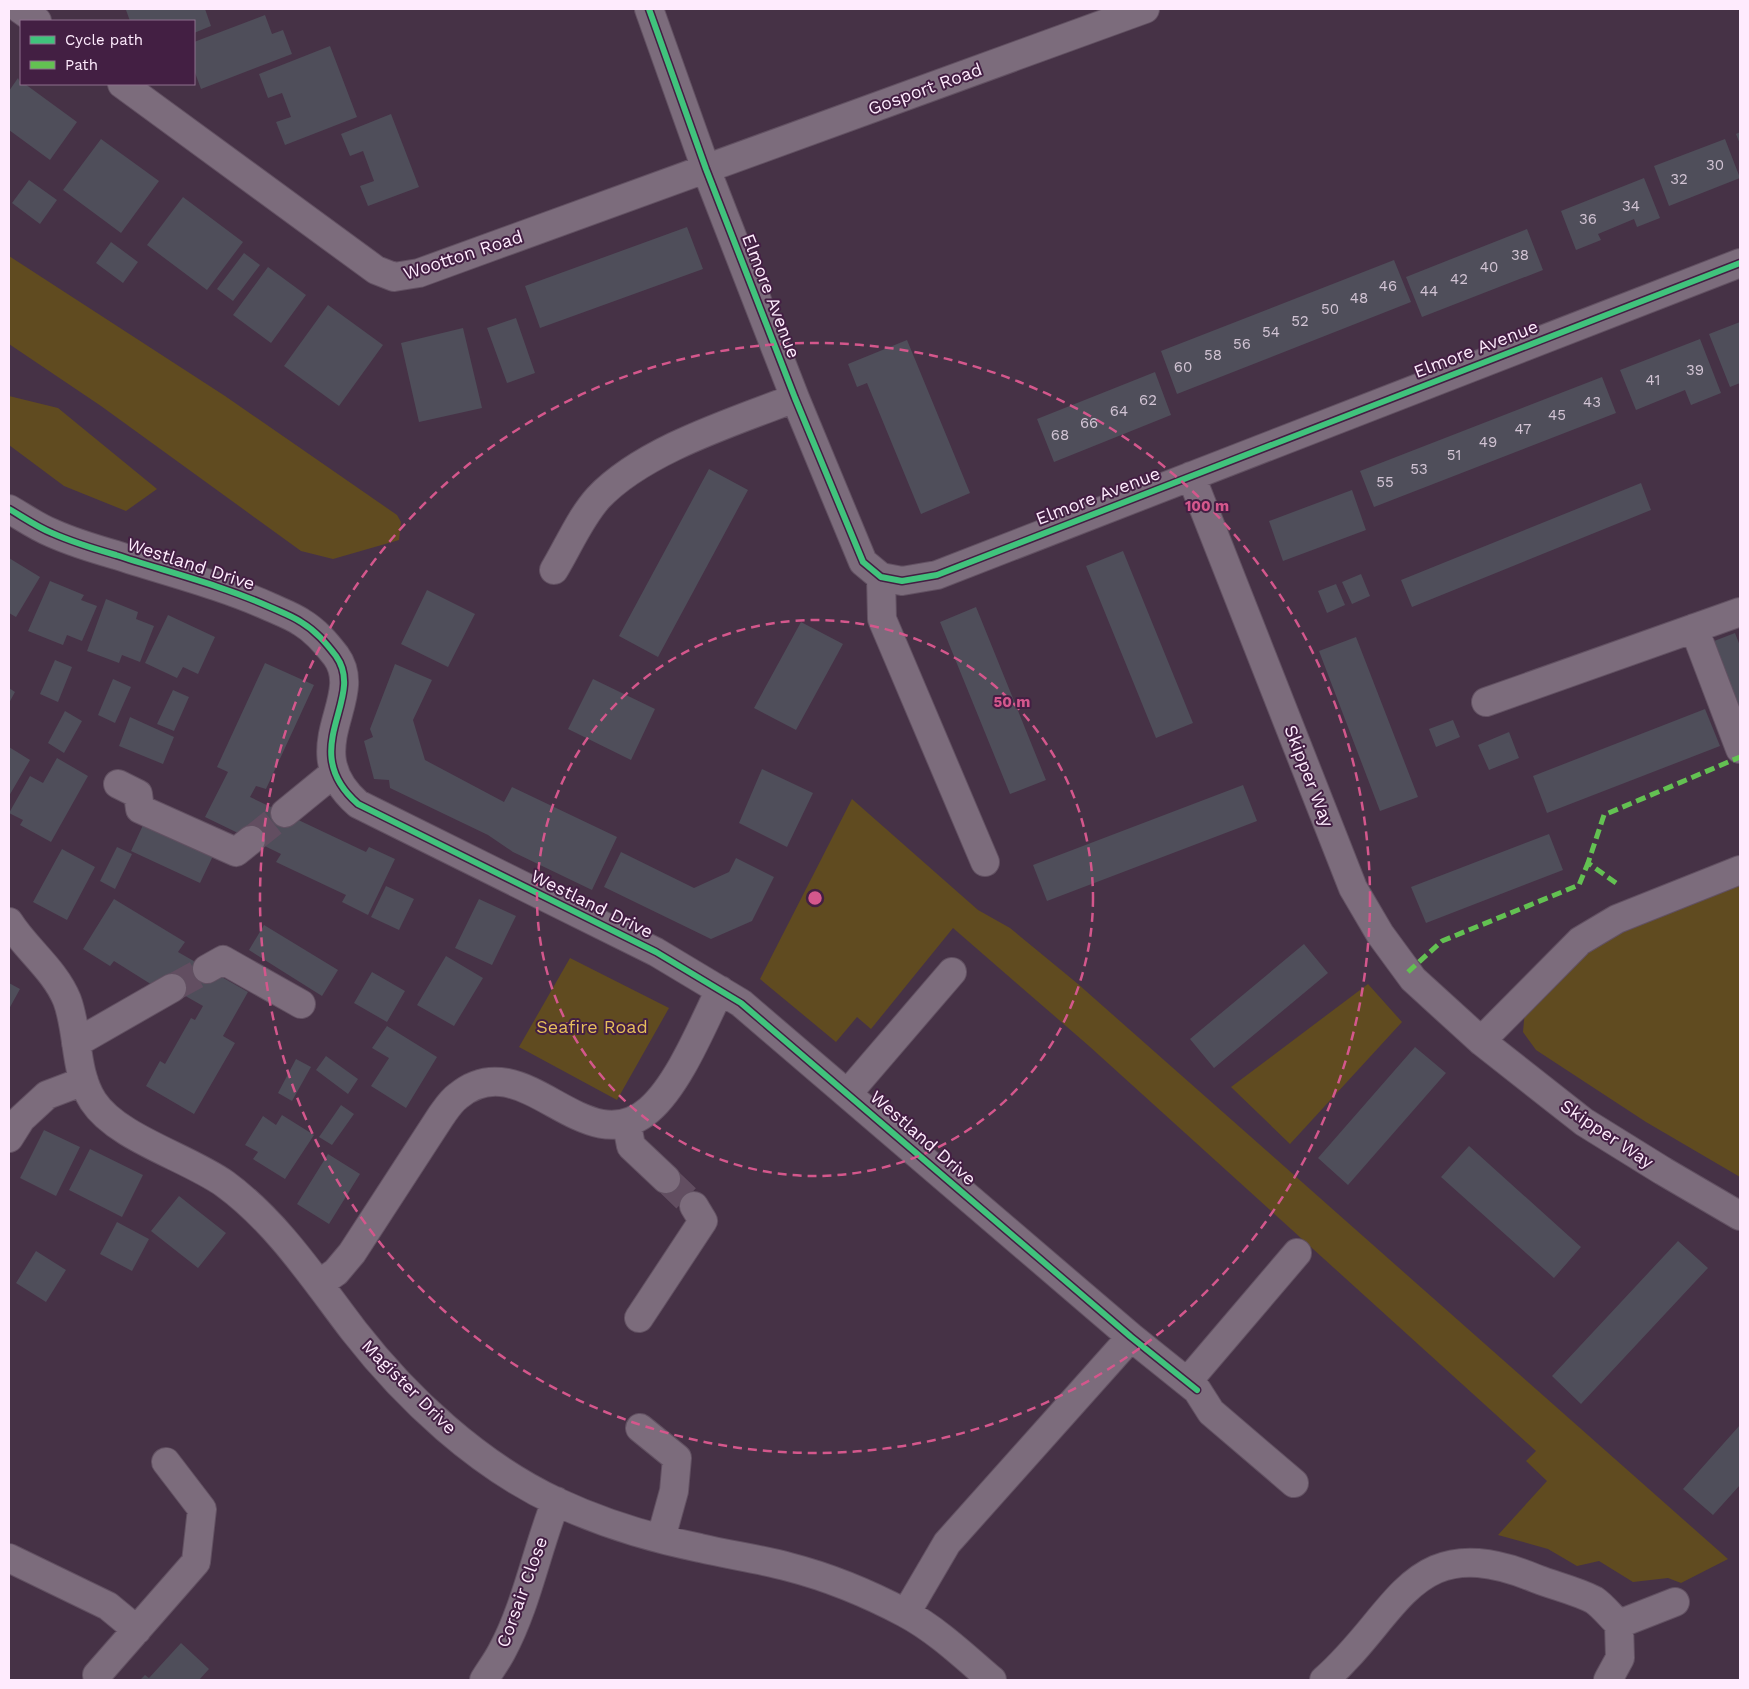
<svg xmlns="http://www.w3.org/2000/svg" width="1749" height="1689" font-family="'Work Sans',sans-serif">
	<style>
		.green { fill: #604b20 }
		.building { fill: #4f4e5a }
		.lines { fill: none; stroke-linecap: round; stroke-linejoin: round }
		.minor-tunnel { stroke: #624e61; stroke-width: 28; stroke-dasharray: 28 14; stroke-linecap: butt }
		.minor-casing { stroke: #625162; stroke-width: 30 }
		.minor { stroke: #7c6c7c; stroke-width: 28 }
		.quiet { stroke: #63c152; stroke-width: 5; stroke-dasharray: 10 5; stroke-linecap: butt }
		.cycleway-casing { stroke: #431f43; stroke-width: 9 }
		.cycleway { stroke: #40c37c; stroke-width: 6 }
		.ring { fill: none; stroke: #d4578c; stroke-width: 2.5; stroke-dasharray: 9 6 }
		.labels { text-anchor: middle; stroke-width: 4; stroke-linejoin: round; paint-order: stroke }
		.number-label { font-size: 15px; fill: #d2c4d4 }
		.street-label { font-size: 18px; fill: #feebfd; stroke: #431f43 }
		.park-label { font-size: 18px; fill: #e6be5b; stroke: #431f43 }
		.centre { fill: #d4578c; stroke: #431f43; stroke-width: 2.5 }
		.ring-label { font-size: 15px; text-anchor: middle; font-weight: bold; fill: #d4578c; stroke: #431f43; stroke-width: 4; stroke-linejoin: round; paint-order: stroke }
	</style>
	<rect width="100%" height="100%" fill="#463246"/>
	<path class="green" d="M9,256L225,396L397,515L401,522L399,540L333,559L301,551L101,406L9,344Z
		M9,396L58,408L157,489L126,511L64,486L9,445Z
		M852,799L978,910L1010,928L1078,984L1728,1559L1681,1583L1668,1578L1633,1582L1599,1561L1577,1566L1548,1549L1498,1535L1547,1481L1526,1461L1536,1451L1089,1046L953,928L871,1029L857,1017L836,1042L760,979Z
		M1740,879V1177L1646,1122L1536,1050L1523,1032L1525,1009L1582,949Z
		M570,958L669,1008L617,1100L519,1047Z
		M1368,984L1402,1022L1290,1144L1231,1087Z"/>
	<path class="building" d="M129,9H205L211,26L194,33V21H130L126,10Z
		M265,15L272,34L283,30L292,54L201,89L194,70V42Z
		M330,46L357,117L285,145L276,122L291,117L282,93L268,98L259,74Z
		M18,78L21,84H25L77,122L50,160L9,130V91Z
		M391,114L419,187L368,206L360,186L374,181L363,151L350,156L341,134Z
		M1740,132V144L1736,134Z
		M101,139L159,181L121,233L63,190Z
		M1725,139L1740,178L1669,206L1654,166Z
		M1644,178L1660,218L1637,227L1634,219L1598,234L1601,240L1576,250L1561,211Z
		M29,180L57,200L40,224L12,203Z
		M183,197L243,242L207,290L147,245Z
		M687,227L703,269L540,328L525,286Z
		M1527,229L1543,270L1422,317L1406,277Z
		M111,242L138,262L123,283L96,263Z
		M244,253L260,265L233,301L217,289Z
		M1394,260L1411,302L1177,394L1161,351Z
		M268,267L306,295L271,343L233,315Z
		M328,305L383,345L339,406L284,366Z
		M516,318L535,373L507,383L487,328Z
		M1740,322V383L1730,387L1709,334Z
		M463,328L482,408L419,422L401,343Z
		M1700,339L1721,393L1691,405L1685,390L1636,410L1620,370Z
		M907,340L970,493L921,514L867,383L857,387L848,364Z
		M1155,372L1171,415L1054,462L1037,419Z
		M1602,377L1616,413L1374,507L1360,471Z
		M709,469L748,490L658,657L619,636Z
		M1641,483L1651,510L1412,607L1401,580Z
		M1352,490L1366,530L1283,561L1269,521Z
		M1123,551L1193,723L1156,738L1086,566Z
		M9,558L40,577L16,617L9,613Z
		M1361,574L1370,596L1352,604L1342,582Z
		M50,581L84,595L81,600L97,606L82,641L67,635L63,645L28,631Z
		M1336,584L1345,605L1327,613L1318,591Z
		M427,590L475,614L448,667L401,644Z
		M106,599L138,612L136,619L154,626L140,662L122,655L119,663L87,651Z
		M976,607L1046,780L1010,794L940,622Z
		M168,615L215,637L198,674L183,667L177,678L145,663Z
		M801,622L843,644L796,730L754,708Z
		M1735,633L1740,646V721L1709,643Z
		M1356,637L1418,797L1380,811L1319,651Z
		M55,660L72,667L58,702L40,694Z
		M265,663L314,685L266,789L256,786L250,797L366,852L369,847L395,859L368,915L342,902L346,895L276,862L281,854L205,817L228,772L217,767Z
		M395,664L432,680L413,720L425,760L504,802L512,787L617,837L592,890L513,852L488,835L390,788L389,780L374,779L364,741L373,737L370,729Z
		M113,679L131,687L115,723L98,715Z
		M593,679L655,709L631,760L568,729Z
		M9,688L15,692L9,703Z
		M173,690L189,697L174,731L157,724Z
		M1705,709L1720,746L1547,813L1533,776Z
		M65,711L82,721L64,753L48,743Z
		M130,717L174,737L163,764L119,746Z
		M1453,720L1460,737L1436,747L1429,729Z
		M1509,732L1519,758L1489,770L1478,745Z
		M9,747L30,760L9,796Z
		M57,758L88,776L51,842L20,825L23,820L9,813L30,776L43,783Z
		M762,769L813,793L787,847L739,823Z
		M1243,785L1257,821L1047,901L1033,865Z
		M144,823L213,856L200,883L131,851Z
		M1549,834L1563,870L1426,923L1411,887Z
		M117,847L132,854L115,889L100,881Z
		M62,849L95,867L67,920L33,902Z
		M621,852L694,888L729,872L736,858L774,877L752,921L711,939L604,887Z
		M386,886L414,899L399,930L371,917Z
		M114,899L185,942L178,952L248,992L223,1036L235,1043L194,1114L146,1086L160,1061L165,1064L191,1018L195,1020L203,1006L161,982L157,988L114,961L110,966L83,949Z
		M479,899L516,916L492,965L455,948Z
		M264,925L338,970L322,996L249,950Z
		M1304,944L1328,973L1214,1068L1190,1039Z
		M446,956L483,978L454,1026L417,1005Z
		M372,972L405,991L387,1022L354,1003Z
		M9,983L20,989L9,1009Z
		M387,1026L437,1057L406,1108L371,1086L389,1058L372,1048Z
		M1415,1047L1446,1073L1348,1185L1318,1158Z
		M326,1056L358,1079L348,1094L316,1070Z
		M296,1059L311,1067L292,1101L278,1093Z
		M341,1105L354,1114L332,1145L319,1137Z
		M282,1115L314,1135L285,1179L253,1159L258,1152L245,1145L263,1116L276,1125Z
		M44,1130L80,1147L56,1196L20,1178Z
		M1469,1146L1581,1247L1554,1278L1441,1177Z
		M90,1149L143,1175L122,1217L69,1190Z
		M328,1154L360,1174L329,1224L297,1204Z
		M179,1196L226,1233L198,1268L151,1231Z
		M117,1222L149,1239L132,1271L100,1254Z
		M1678,1241L1708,1268L1581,1404L1552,1376Z
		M36,1251L66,1270L46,1302L16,1283Z
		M1740,1425V1485L1713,1515L1683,1489Z
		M181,1643L209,1669L199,1680H140L145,1675L149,1678Z"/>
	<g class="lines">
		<path class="minor-tunnel" d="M251,840L285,813
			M172,988L207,969
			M666,1179L694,1206"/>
		<g class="minor-casing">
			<path id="minor" d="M20,9L37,21
				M649,9L706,169L795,398L863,562L881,577L902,581L937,575L1740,263
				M122,84L376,270L394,277L419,273L1145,9
				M1191,476L1353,888L1380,934L1413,979L1481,1041L1584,1122L1663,1171L1740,1216
				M9,509C23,517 37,527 52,533C72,542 95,549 116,555C168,572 221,585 270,607C281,612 292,616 301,622C316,631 326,643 336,656C367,699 295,749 358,804L656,952L741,1003L1131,1337L1197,1390L1211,1412L1294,1483
				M554,570C568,547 580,518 598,498C643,450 733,422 795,398
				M881,577L882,619L985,862
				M1694,628L1740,749
				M1486,702L1740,612
				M118,784L138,794L140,809L236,852L251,840
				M285,813L334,773
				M9,922C26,949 55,970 67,1000C79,1032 74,1071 93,1101C117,1138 187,1157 225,1184C277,1222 315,1280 354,1331C407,1399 478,1465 557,1502C602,1523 651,1538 700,1548C729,1555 760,1559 789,1567C828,1577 869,1594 905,1613C937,1630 965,1657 992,1680
				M207,969L223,960L301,1004
				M1481,1041L1580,941L1617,919L1740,870
				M76,1043L172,988
				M848,1093L952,972
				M627,1125L631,1146L666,1179
				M9,1138L21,1119L47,1095L84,1081
				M319,1284L336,1272L352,1253L441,1116C446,1109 451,1101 458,1096C524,1041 584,1166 649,1110C679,1084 702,1026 720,990
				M639,1318L703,1221L694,1206
				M1187,1382L1297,1253
				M640,1428L677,1458L674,1491L661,1538
				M9,1558L108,1606L137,1630
				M906,1613L947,1543L1131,1337
				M1619,1624L1675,1602
				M97,1675L196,1562L202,1509L166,1462
				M484,1680C490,1670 497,1661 502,1651C526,1607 537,1549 556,1501
				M1324,1680C1401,1613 1411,1526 1537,1579C1555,1586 1577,1591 1594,1600C1603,1606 1611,1617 1619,1624L1620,1658L1608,1680"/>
		</g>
		<use href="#minor" class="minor"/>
		<path class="quiet" d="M1616,883L1588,863L1604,815L1740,757
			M1408,972L1442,941L1579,885L1588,863"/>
		<g class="cycleway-casing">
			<path id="cycleway" d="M649,9L706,169L795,398L863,562L881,577L902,581L937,575L1740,263
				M9,509C23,517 37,527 52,533C72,542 95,549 116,555C168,572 221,585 270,607C281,612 292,616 301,622C316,631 326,643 336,656C367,699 295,749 358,804L656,952L741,1003L1131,1337L1197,1390"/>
		</g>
		<use href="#cycleway" class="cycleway"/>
	</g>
	<g class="ring">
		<circle cx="815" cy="898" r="278"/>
		<circle cx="815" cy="898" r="555"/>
	</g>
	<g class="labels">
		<g class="number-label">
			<text x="1715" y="170">30</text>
			<text x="1679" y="184">32</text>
			<text x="1631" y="211">34</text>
			<text x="1588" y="224">36</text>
			<text x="1520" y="260">38</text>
			<text x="1489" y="272">40</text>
			<text x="1459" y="284">42</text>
			<text x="1388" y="291">46</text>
			<text x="1429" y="296">44</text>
			<text x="1359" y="303">48</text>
			<text x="1330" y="314">50</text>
			<text x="1300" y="326">52</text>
			<text x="1271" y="337">54</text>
			<text x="1242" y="349">56</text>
			<text x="1213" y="360">58</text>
			<text x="1183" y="372">60</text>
			<text x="1695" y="375">39</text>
			<text x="1653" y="385">41</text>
			<text x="1148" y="405">62</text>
			<text x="1592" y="407">43</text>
			<text x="1119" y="416">64</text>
			<text x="1557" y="420">45</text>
			<text x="1089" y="428">66</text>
			<text x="1523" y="434">47</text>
			<text x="1060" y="440">68</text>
			<text x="1488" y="447">49</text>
			<text x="1454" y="460">51</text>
			<text x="1419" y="474">53</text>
			<text x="1385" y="487">55</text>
		</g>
		<g class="street-label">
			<text transform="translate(925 89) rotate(-20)" y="6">Gosport Road</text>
			<text transform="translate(463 255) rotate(-18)" y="6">Wootton Road</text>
			<text transform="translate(771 296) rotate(69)" y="6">Elmore Avenue</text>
			<text transform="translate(1476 349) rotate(-21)" y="6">Elmore Avenue</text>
			<text transform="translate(1098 496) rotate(-21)" y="6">Elmore Avenue</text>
			<text transform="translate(191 564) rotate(18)" y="6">Westland Drive</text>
			<text transform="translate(1309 776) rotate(69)" y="6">Skipper Way</text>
			<text transform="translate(592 904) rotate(26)" y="6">Westland Drive</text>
			<text transform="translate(1607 1134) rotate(34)" y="6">Skipper Way</text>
			<text transform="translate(923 1138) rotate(41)" y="6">Westland Drive</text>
			<text transform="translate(409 1387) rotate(45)" y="6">Magister Drive</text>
			<text transform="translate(522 1592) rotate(-70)" y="6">Corsair Close</text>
		</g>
		<g class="park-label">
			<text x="592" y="1033">Seafire Road</text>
		</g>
	</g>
	<circle cx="815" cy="898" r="8" class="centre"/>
	<g class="ring-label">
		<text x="1207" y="511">100 m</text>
		<text x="1012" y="707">50 m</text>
	</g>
	<rect width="1749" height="1689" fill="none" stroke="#feebfd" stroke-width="20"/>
	<rect x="20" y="20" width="175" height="65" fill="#431f43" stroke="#8e718d"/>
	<rect x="30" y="36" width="25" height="8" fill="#40c37c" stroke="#8e718d"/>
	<text x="65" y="45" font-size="15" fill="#feebfd">Cycle path</text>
	<rect x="30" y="61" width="25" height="8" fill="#63c152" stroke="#8e718d"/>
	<text x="65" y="70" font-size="15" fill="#feebfd">Path</text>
</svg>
